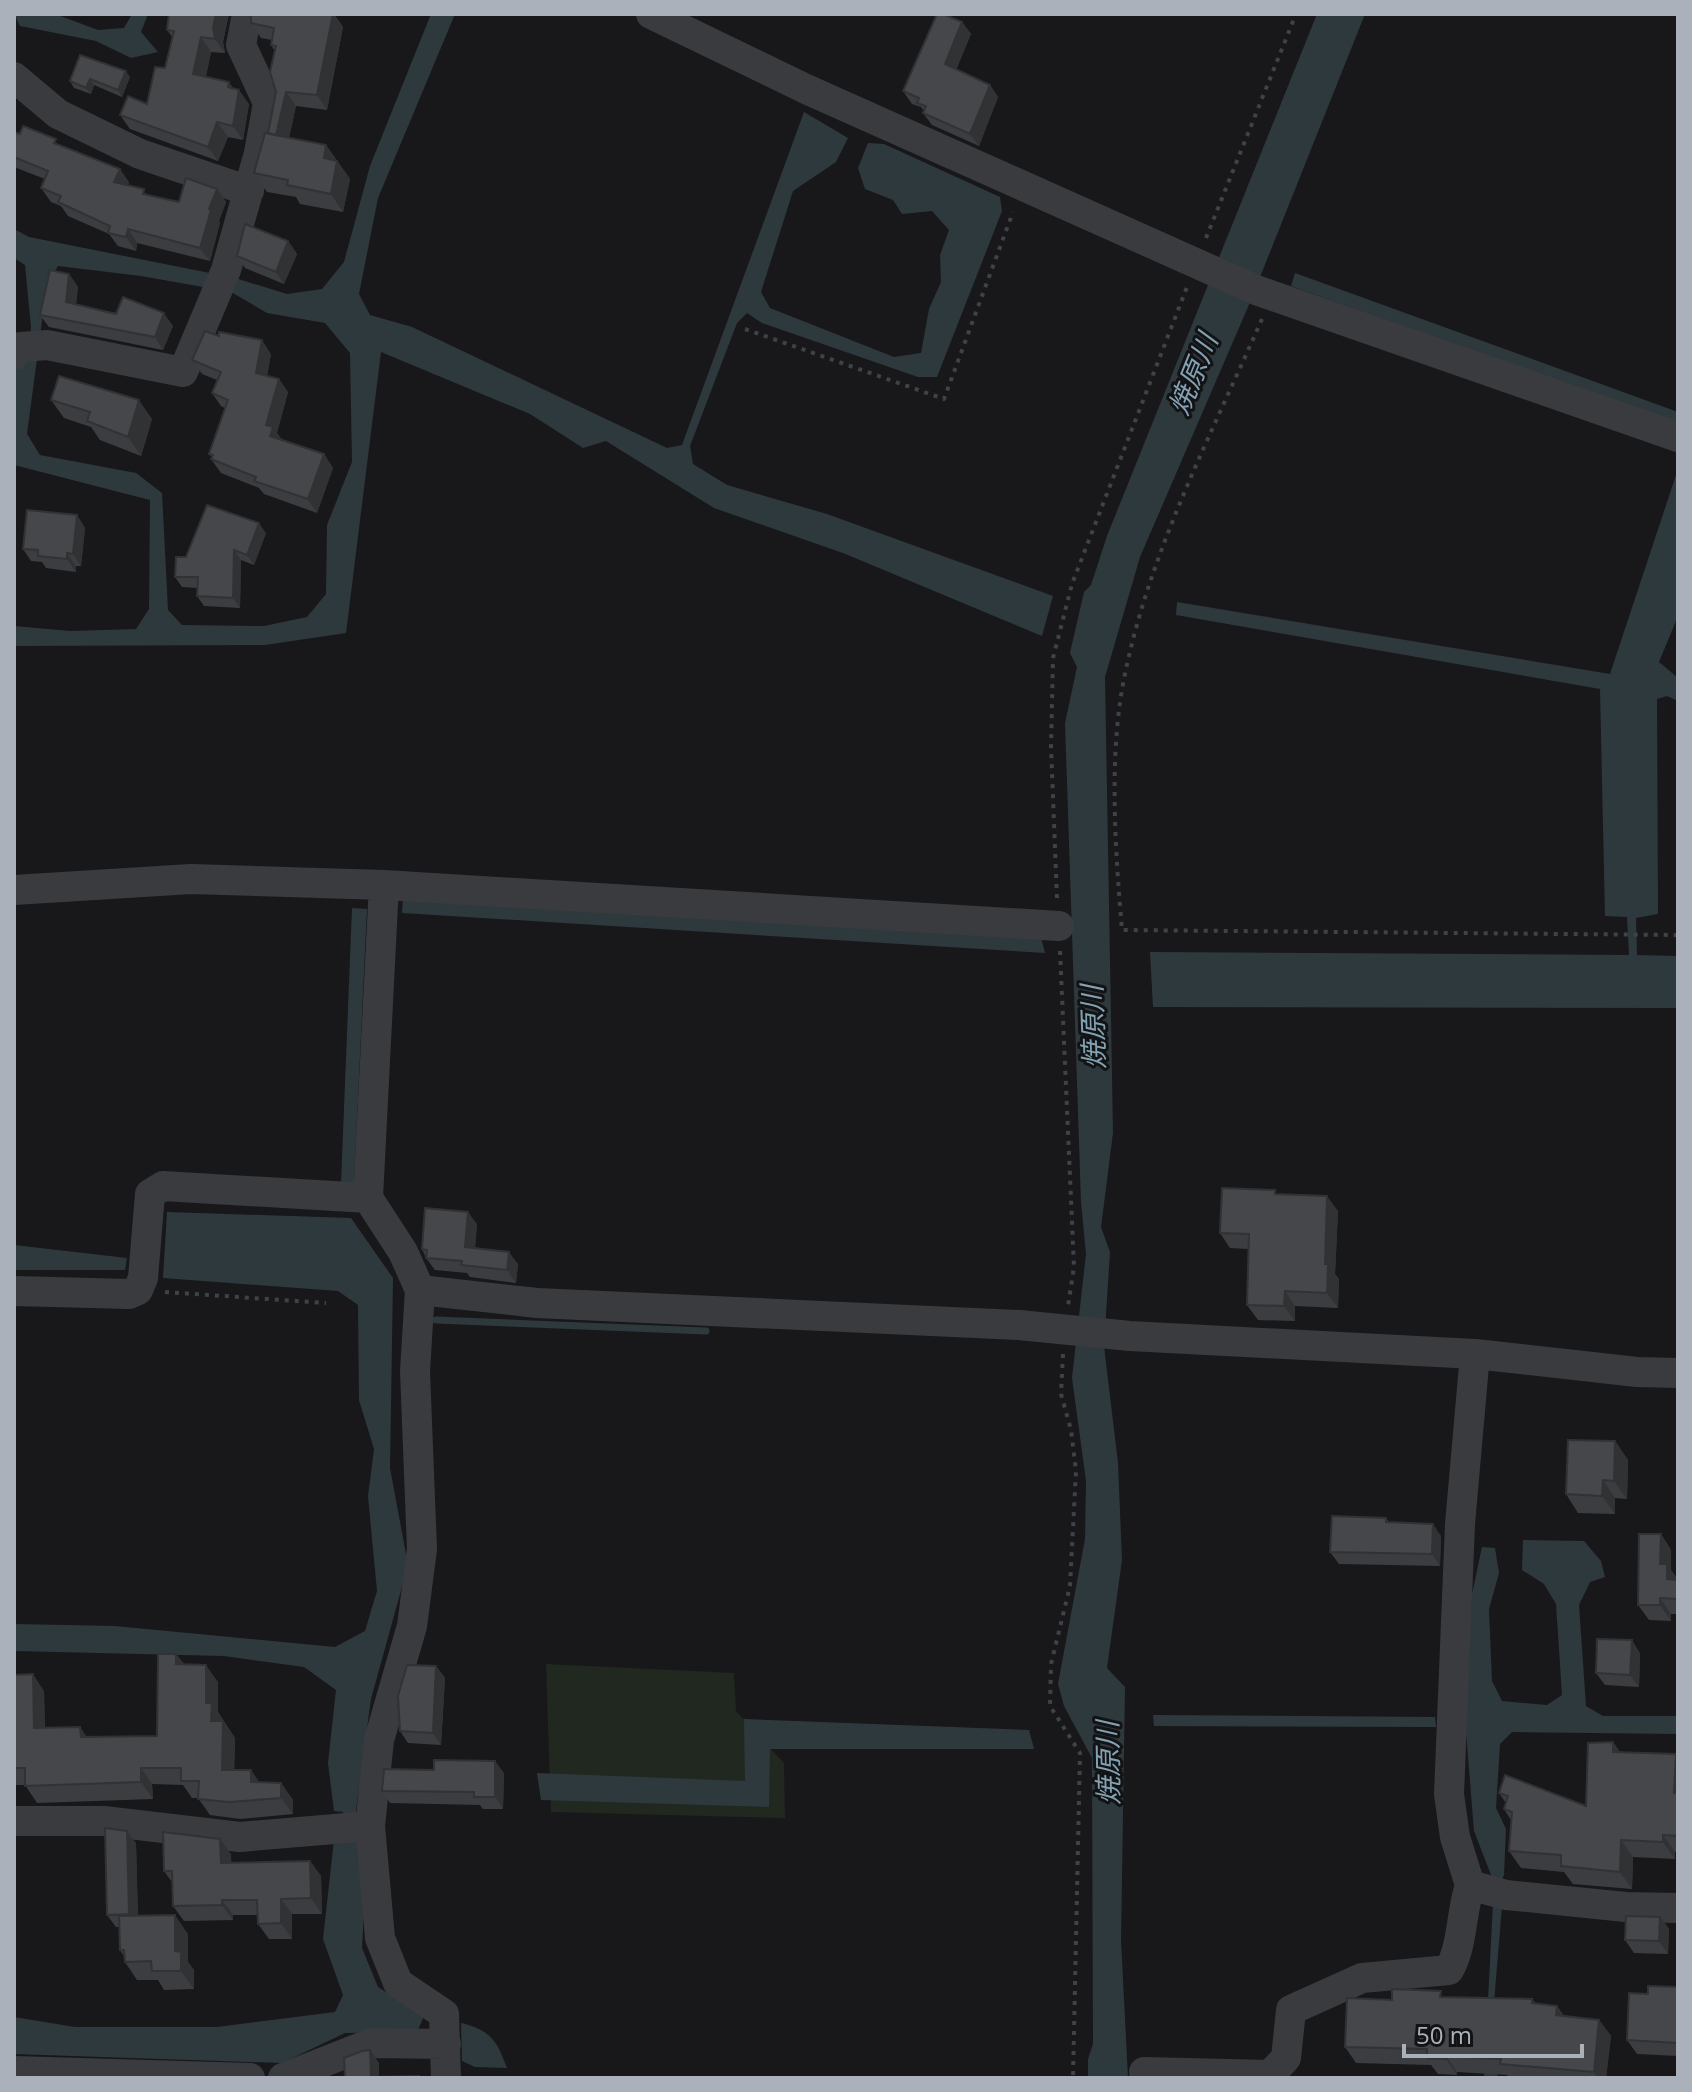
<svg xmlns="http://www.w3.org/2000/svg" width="1692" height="2092" font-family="'Open Sans','Noto Sans JP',sans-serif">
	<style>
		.green { fill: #202820 }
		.water { fill: #2e393e; fill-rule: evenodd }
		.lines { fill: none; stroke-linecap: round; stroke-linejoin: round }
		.stream { stroke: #2e393e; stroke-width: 7 }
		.path { stroke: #3f4246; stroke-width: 4; stroke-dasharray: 4 6; stroke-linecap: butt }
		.minor { stroke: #393b3f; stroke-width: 30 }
		.wall { fill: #3b3d40 }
		.shaded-wall { fill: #303234 }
		.building { fill: #45474a; stroke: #303234; stroke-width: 2 }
		.labels { text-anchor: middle; stroke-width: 6; stroke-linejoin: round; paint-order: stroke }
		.water-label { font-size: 28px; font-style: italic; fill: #82a2b4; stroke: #131315 }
	</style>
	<rect width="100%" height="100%" fill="#18181a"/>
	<path class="green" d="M546,1664L734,1673L736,1711L784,1763L785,1818L551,1812Z"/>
	<path class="water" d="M14,14H55L98,30L124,28L132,14H148L141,32L158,52L131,58L96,41L20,26Z
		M431,14H455L378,198L359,294L370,315L412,327L667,448L682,445L804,112L848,138L836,162L793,191L761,292L770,308L894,357L921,353L929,309L941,282L940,255L949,230L932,211L902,214L893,200L865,189L858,168L868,143L884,144L1000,197L1002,211L937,377H918L762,323L747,313L737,323L690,446L693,464L727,485L827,514L1053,596L1042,636L843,553L714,508L606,441L583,448L530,414L381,352L346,633L265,645L14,646V626L70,631L136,629L149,609L150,500L14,465V373L28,356L31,327L25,265L14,258V229L29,237L235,278L287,294L322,289L344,262L370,166ZM58,266L141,276L231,292L267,313L325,323L350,353L352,462L327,525L326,594L307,617L264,626L182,625L168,610L162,493L136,473L40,455L27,434L47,284Z
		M1317,14H1365L1248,307L1140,557L1105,677L1113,1133L1101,1227L1110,1252L1104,1346L1118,1463L1122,1560L1107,1668L1125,1687L1121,1940L1128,2078H1088V2059L1093,2044L1092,1758L1064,1706L1058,1684L1085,1539L1086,1481L1072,1378L1086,1254L1081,1202L1065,723L1077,667L1070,653L1084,592L1091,585L1107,536Z
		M1295,273L1678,412V425L1291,286Z
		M1678,469V616L1659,662L1678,678V701L1667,696L1657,699L1658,914L1636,918L1637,955L1678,956V1008L1153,1007L1150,952L1629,955L1627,917L1605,916L1600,689L1176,615L1177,602L1610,674Z
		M403,895L1041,937L1045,953L402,913Z
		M352,908L367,909L354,1182L341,1183Z
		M167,1212L351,1218L393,1278L390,1468L408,1565L371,1699L356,1810L365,1888L362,1948L378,1987L424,2016L417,2032L345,2033L282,2063L14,2054V2017L75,2027H217L335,2012L343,1995L323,1939L334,1840L345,1838L343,1812L334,1811L328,1763L336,1690L304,1667L224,1656L14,1651V1624L115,1626L335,1647L365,1631L377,1591L368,1496L374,1449L359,1400L358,1305L338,1291L163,1278Z
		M14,1245L127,1258L125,1270H14Z
		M1523,1540L1584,1541L1601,1561L1605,1577L1590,1582L1579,1605L1586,1706L1603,1716H1678V1734L1512,1732L1500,1744L1496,1808L1506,1829L1504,1875L1500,1885L1502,1906L1491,2039L1498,2078H1484L1493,1903L1491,1875L1474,1831L1465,1719L1472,1594L1482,1547L1495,1548L1499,1573L1489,1609L1492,1681L1502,1701L1547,1705L1562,1695L1556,1604L1544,1584L1522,1570Z
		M1153,1715L1435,1717L1436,1727L1154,1726Z
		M744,1719L1029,1730L1034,1749H770L769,1807L541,1800L537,1773L745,1781Z
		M461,2023C491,2030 497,2041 507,2068L475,2067L462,2061Z"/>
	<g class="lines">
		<path class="stream" d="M436,1320L706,1331"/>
		<path class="path" d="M1206,238L1296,14
			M1262,319C1212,433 1152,547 1126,669C1108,749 1115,848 1122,930L1678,935
			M745,329L944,399L1013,212
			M1057,898L1051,747L1053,658L1072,584L1187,287
			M1060,951L1074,1267L1068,1306
			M165,1292L326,1303
			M1063,1354L1061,1394L1071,1430L1076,1471L1070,1586L1051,1664L1050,1706L1080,1753L1073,2078"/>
		<path class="minor" d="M651,14L806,89L1256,290L1678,437
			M14,77L58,114L140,154L249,191
			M14,355L21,347L47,345L183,372L226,270L259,153L268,103L241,45L247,14
			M384,885L1059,926
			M14,890L191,879L384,885L368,1198L403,1252L420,1290L415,1371L422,1549L412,1626L379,1740L370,1826L380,1938L398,1983L444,2014L446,2078
			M420,1290L537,1303L1019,1325L1130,1336L1475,1354L1637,1372L1678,1373
			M14,1291L129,1294L138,1290L143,1278L150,1194L163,1186L368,1198
			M1475,1354L1460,1524L1449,1794L1455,1837L1470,1885L1506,1895L1626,1907L1678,1908
			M14,1821H104L240,1837L370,1826
			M14,2071L250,2078
			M1144,2072L1270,2075L1286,2058L1291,2010L1362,1978L1449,1970C1463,1945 1461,1912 1470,1885
			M283,2078L372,2043L446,2044"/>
	</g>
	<path class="wall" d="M169,14H229L223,42L225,53L211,52L206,77L234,89L249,104L243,140L228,137L218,161L130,129L120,115L147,104L165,68L173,38L167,30Z
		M251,14H334L343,27L327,110L296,106L289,138L326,145L350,179L343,212L300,204L296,197L267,192L254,173L268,134L276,92L275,51L271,45L272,40L261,38L251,23Z
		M962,22L971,34L956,70L990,85L998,97L979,146L932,125L923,113L924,111L921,107L912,104L903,91Z
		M130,77L122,97L94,85L91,94L74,88L70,81Z
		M14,132L60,145L129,182L128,185L149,195L179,202L217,189L226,202L219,221L220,223L210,261L137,243L136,251L118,246L109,234L68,216L61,206L51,202L41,188L45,179L14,167Z
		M288,241L297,254L284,284L245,268L237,256Z
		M69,274L78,287L76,304L173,326L163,350L49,327L40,315Z
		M219,336L271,354L267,376L288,392L277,433L282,440L324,454L333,468L317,513L264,494L259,488L221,473L211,459L212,457L209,454L225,408L221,406L212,393L217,380L202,374L192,360Z
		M51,400L152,419L141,456L100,440L91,427L64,418Z
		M77,515L85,528L81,566H76V572L46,568L42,562L31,561L23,549Z
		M266,533L254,565L241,560L240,608L204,606L197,596V588L182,587L175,577L186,557Z
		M1278,1194L1338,1211L1335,1274L1339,1279L1338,1308L1295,1306V1321L1258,1320L1247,1305L1248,1249L1230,1248L1220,1233Z
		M477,1224L475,1248L518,1264L516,1283L470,1277L467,1273L435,1270L426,1258L422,1249Z
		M1615,1441L1628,1460L1627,1499L1615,1498V1514L1578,1513L1566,1494Z
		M1386,1518L1389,1522L1441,1536L1440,1566L1339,1564L1330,1552Z
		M1661,1534L1671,1550V1570L1678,1580V1614H1671V1621L1649,1620L1638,1605Z
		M1640,1653L1639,1687L1605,1685L1596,1673Z
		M176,1654L184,1664L218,1682V1712L235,1738L234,1770H251L259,1782L281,1783L293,1800V1814L240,1819L210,1815L198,1798H192L183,1785L152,1784L153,1799L37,1803L25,1785H14V1675L44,1691L45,1728L87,1737L157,1736Z
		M436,1666L445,1678L441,1745L408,1743L400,1731Z
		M1613,1742L1620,1752L1676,1754L1678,1757V1852H1675V1859L1633,1857L1632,1889L1573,1884L1564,1872L1521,1868L1509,1851L1511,1820L1504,1809L1506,1803L1499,1793L1586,1806Z
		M504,1773L503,1809H483L480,1805L390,1803L382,1791Z
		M136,1843L138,1916L188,1934V1962L194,1970V1989L164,1990L158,1980H137L125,1962L124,1956L120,1950V1927H116L107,1915Z
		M231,1854V1863L310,1861L321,1876L322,1914H292V1939H269L258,1924V1915H233V1920L184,1921L173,1906L172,1882L164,1871Z
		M1660,1917L1669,1929L1668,1954L1634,1953L1625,1940Z
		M1678,1987V2056L1637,2054L1627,2040L1648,1994Z
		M1445,1997L1532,1999L1535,2003L1557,2006L1564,2016L1599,2020L1611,2036L1606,2078H1510L1507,2075L1457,2072V2075L1438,2074L1431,2065L1356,2063L1345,2047L1392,2000Z"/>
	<path class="shaded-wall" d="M216,14H229L223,42L225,53L215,39L213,27Z
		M333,14H334L343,27L327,110L317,95Z
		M962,22L971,34L953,77L945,64Z
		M201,37L211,52L203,89L193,74Z
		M126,71L130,77L122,97L118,90Z
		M90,79L94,85L91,94L86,88Z
		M229,82L238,95L239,90L249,104L243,140L233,126L228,87Z
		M990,85L998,97L979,146L970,134Z
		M286,92L296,106L286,150L276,135Z
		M217,122L228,137L218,161L208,147Z
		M326,145L350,179L343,212L331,194L324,158Z
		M120,169L129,182L124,196L114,182Z
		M217,189L226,202L219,221L220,223L210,261L200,248L209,209Z
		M128,229L137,243L136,251L126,237Z
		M288,241L297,254L284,284L276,272Z
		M69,274L78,287L75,315L66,302Z
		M164,313L173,326L163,350L155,337Z
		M262,340L271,354L265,386L256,373Z
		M279,379L288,392L277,433L283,441L270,436L266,425Z
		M139,400L152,419L141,456L128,437Z
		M324,454L333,468L317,513L308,499Z
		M77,515L85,528L81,566L73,554Z
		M259,523L266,533L254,565L247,555Z
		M234,550L241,560L240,608L233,598Z
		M67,553L76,566V572L67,559Z
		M1327,1196L1338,1211L1335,1274L1339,1279L1338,1308L1327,1293L1325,1264Z
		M468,1212L477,1224L474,1259L465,1247Z
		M509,1252L518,1264L516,1283L507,1270Z
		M1285,1291L1295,1306V1321L1284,1306Z
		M1615,1441L1628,1460L1627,1499L1614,1481Z
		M1603,1480L1615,1498V1514L1602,1496Z
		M1433,1524L1441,1536L1440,1566L1432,1554Z
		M1661,1534L1671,1550V1570L1678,1579H1667L1660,1564Z
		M1660,1598L1671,1614V1621L1660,1605Z
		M1632,1640L1640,1653L1639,1687L1630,1675Z
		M176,1654L188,1671L176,1664Z
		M206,1665L218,1682V1712L235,1738L234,1786L222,1770L211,1721L206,1703Z
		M436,1666L445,1678L441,1745L433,1733Z
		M33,1674L44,1691L45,1745L34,1728Z
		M80,1727L92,1744L81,1737Z
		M1613,1742L1625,1759L1613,1752Z
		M1676,1754L1678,1757V1798L1674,1793Z
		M495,1761L504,1773L503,1809L495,1797Z
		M141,1768L152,1784L153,1799L141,1782Z
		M251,1770L262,1787L251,1782Z
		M281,1783L293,1800V1814L281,1798Z
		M127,1831L136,1843L138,1927L129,1914Z
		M1663,1835L1675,1852V1859L1663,1842Z
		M220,1839L231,1854L232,1878L221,1863Z
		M1621,1840L1633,1857L1632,1889L1620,1872Z
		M310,1861L321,1876L322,1914L311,1898Z
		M281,1899L292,1914V1939L281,1923Z
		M222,1900L233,1915V1920L222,1905Z
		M175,1915L188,1934V1962L194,1970V1989L181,1971L175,1951Z
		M1660,1917L1669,1929L1668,1954L1659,1941Z
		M1557,2006L1568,2021L1556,2015Z
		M1599,2020L1611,2036L1606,2078H1598L1594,2072Z
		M370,2050L379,2063V2078H372Z
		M1446,2056L1457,2072V2075L1446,2059Z"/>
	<path class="building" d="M169,14H216L213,27L215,39L201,37L193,74L229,82L228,87L239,90L233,126L217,122L208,147L120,115L128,96L147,104L155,67L165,68L174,31L167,30Z
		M251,14H333L317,95L286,92L276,135L268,133L276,92L270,72L276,46L271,45L274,28L251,23Z
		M937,14H943L962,22L945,64L990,85L970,134L923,113L926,106L917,103L919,98L903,91Z
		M80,55L126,71L118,90L90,79L86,88L70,81Z
		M23,126L56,139L54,143L120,169L114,182L144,189L143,194L179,202L186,178L217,189L209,209L211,210L200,248L128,229L126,237L108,233L110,226L58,202L61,196L41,188L48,171L14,157V132L20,134Z
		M265,133L326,145L324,158L337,161L331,194L287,185L288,180L254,173Z
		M245,224L288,241L276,272L237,256Z
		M50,270L69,274L66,302L116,314L123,297L164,313L155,337L40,315Z
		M205,331L219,336V332L262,340L256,373L279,379L266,425L273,427L270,436L324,454L308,499L254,481L256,477L211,459L213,455L209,454L228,400L212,393L221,372L192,360Z
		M59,376L139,400L128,437L87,421L90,412L51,400Z
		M207,505L259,523L247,555L234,550L233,598L197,596L198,577H175L176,557H186Z
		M27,510L77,515L73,554L67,553V559L38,556V550L23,549Z
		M1222,1188L1275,1190V1194L1327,1196L1325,1264H1328L1327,1293L1285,1291L1284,1306L1247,1305L1249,1234L1220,1233Z
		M425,1208L468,1212L465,1247L509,1252L507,1270L461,1265L462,1261L426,1258L427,1250L422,1249Z
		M1568,1440L1615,1441L1614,1481L1603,1480L1602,1496L1566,1494Z
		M1332,1516L1386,1518V1522L1433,1524L1432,1554L1330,1552Z
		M1639,1534H1661L1660,1564H1667V1579L1678,1580V1599L1660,1598V1605H1638Z
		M1597,1639L1632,1640L1630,1675L1596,1673Z
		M158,1654H176V1664L206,1665V1703H212L211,1721H223L222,1770H251V1782L281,1783V1798L229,1802L198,1799L199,1781H181V1768H141V1782L25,1786V1768H14V1675L33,1674L34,1728L80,1727L81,1737L157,1736Z
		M407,1665L436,1666L433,1733L400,1731L398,1696Z
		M1613,1742V1752L1676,1754L1674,1793H1678V1836L1663,1835V1842L1621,1840L1620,1872L1561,1866V1855L1509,1851L1512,1812L1504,1809L1508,1796L1499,1793L1505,1775L1586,1806L1588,1743Z
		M434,1760L495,1761V1797H474V1792L382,1791L384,1769L434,1770Z
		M105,1828L127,1831L129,1914L107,1915Z
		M163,1832L220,1839L221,1863L310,1861L311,1898L281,1899V1923L258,1924L257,1900H222V1905L173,1906L172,1871H164Z
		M175,1915V1951L181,1952V1971H152L151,1961L125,1962L124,1950H120L119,1916Z
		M1626,1916L1660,1917L1659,1941L1625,1940Z
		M1648,1986L1678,1987V2043L1627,2040L1629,1993L1648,1994Z
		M1392,1989L1441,1991L1440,1997L1532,1999V2003L1557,2006L1556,2015L1599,2020L1594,2072L1500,2064L1501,2059L1446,2056V2059L1427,2058V2049L1345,2047L1347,1998L1392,2000Z
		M370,2050L371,2077L419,2076V2078H345L344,2058L362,2051Z"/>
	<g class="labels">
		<g class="water-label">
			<text transform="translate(1193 374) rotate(-68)" y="10">焼原川</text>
			<text transform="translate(1093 1027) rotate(-92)" y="10">焼原川</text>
			<text transform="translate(1108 1763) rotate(-91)" y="10">焼原川</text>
		</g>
	</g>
	<rect width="1692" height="2092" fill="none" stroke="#abb1ba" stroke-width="32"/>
	<path d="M1404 2044v12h178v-12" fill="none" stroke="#abb1ba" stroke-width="4"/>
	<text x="1416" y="2044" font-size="24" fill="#abb1ba" stroke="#131315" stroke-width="6" paint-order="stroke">50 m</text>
</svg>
